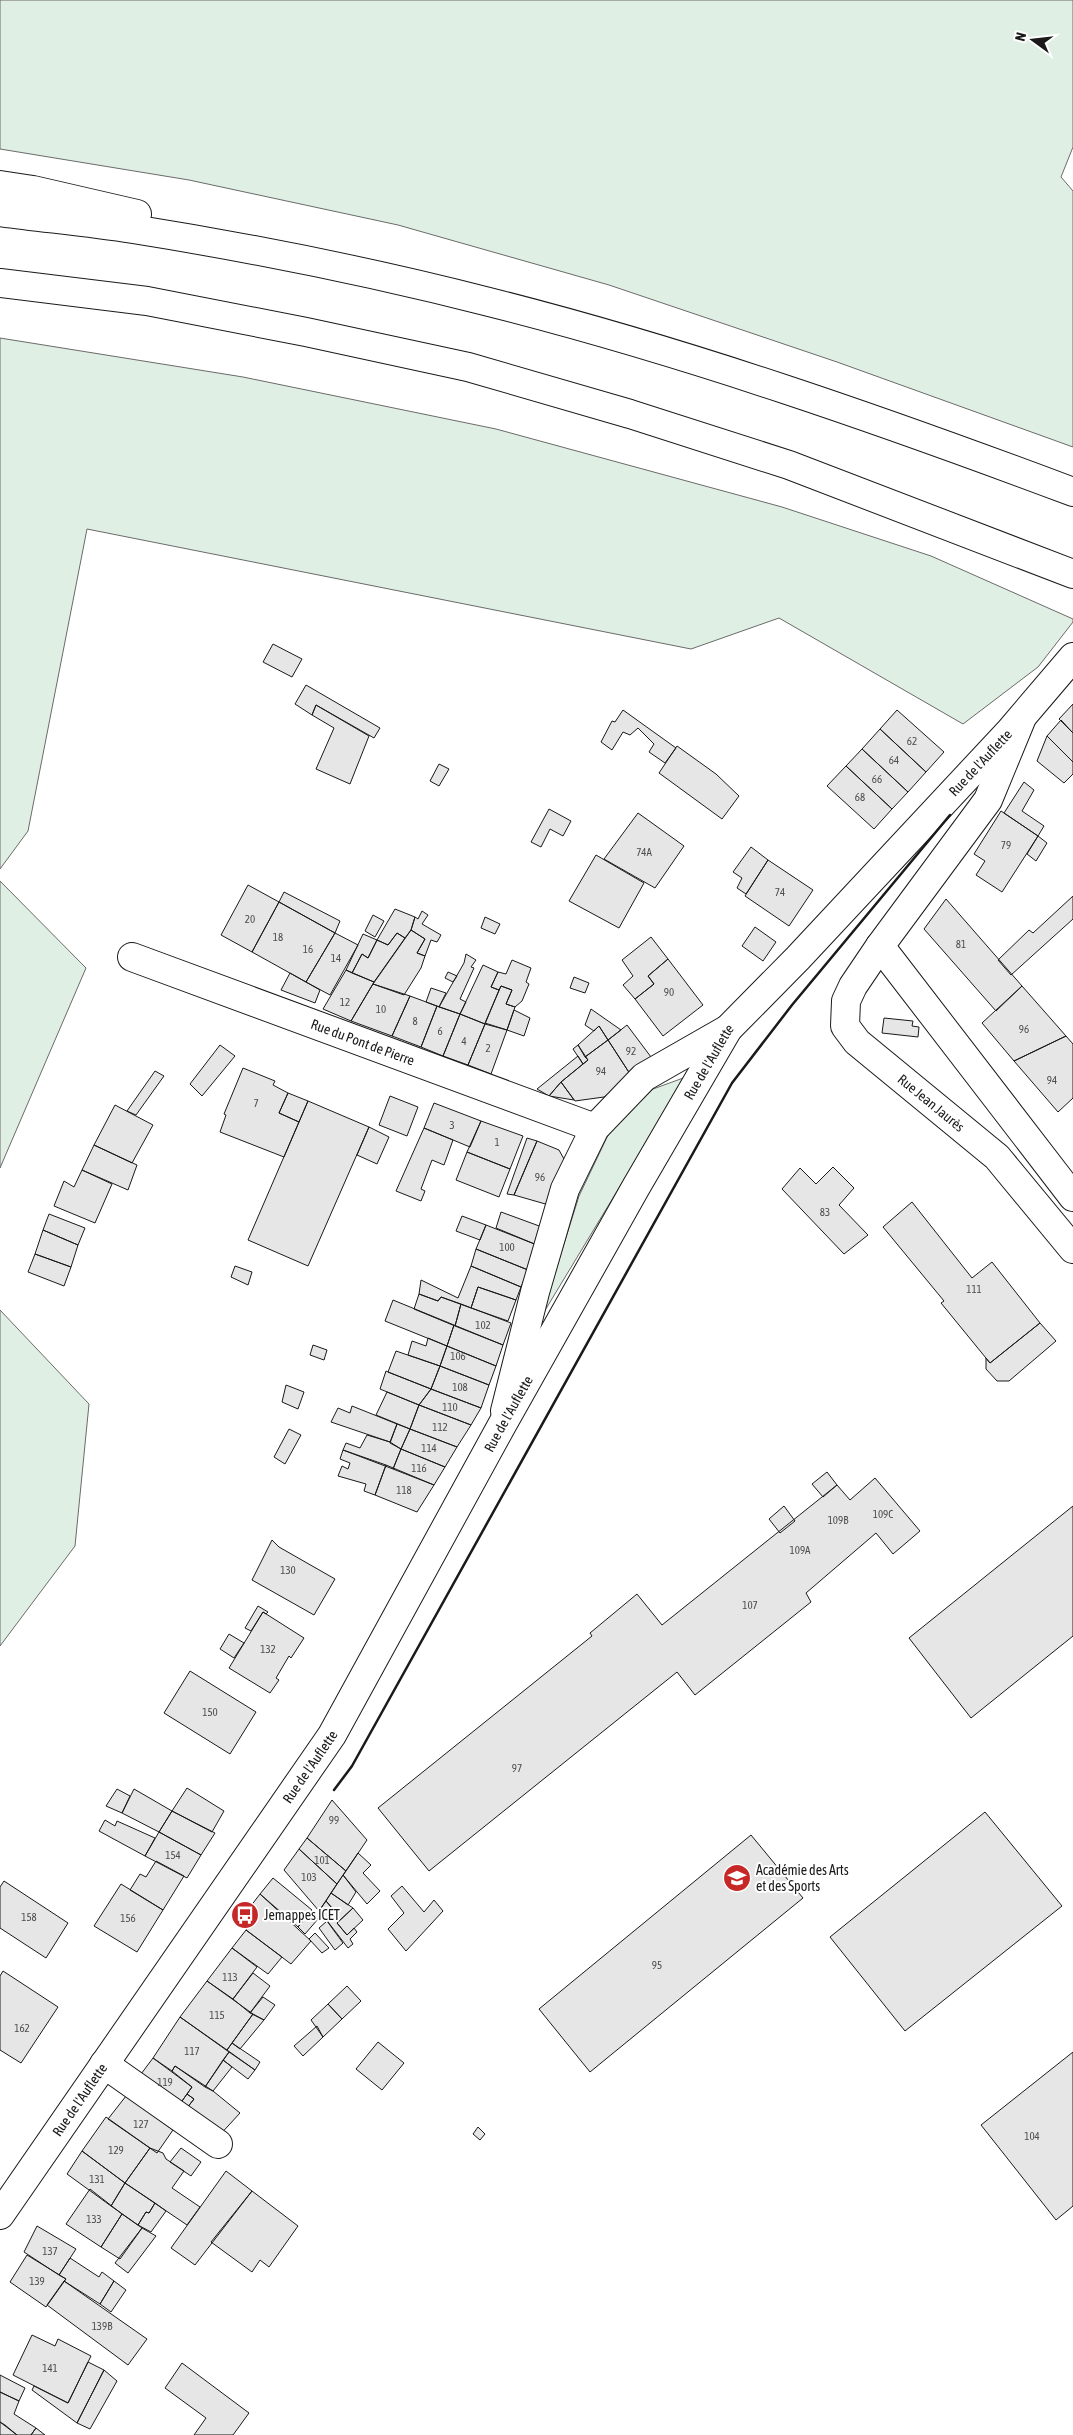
<svg xmlns="http://www.w3.org/2000/svg" width="1073" height="2435" font-family="'Asap Condensed',sans-serif">
	<style>
		.green { fill: #e0efe3; stroke: #6a6a6a }
		.building { fill: #e6e6e6; stroke: #1a1a1a }
		.lines { fill: none; stroke-linecap: round; stroke-linejoin: round }
		.street-casing { stroke: #1a1a1a; stroke-width: 30 }
		.secondary-casing { stroke: #1a1a1a; stroke-width: 30 }
		.highway-casing { stroke: #1a1a1a; stroke-width: 30 }
		.street { stroke: #fff; stroke-width: 28 }
		.secondary { stroke: #fff; stroke-width: 28 }
		.highway { stroke: #fff; stroke-width: 28 }
		.wall { stroke: #1a1a1a; stroke-width: 2.5 }
		.labels { text-anchor: middle; stroke-width: 4; stroke-linejoin: round; paint-order: stroke }
		.number-label { font-size: 11px; fill: #4d4d4d }
		.street-label { font-size: 14px; fill: #1a1a1a; stroke: #fff }
		.poi-label { font-size: 14px; fill: #1a1a1a; stroke: #fff; text-anchor: start }
	</style>
	<rect width="100%" height="100%" fill="#fff"/>
	<path class="green" d="M0,0H1073V147L1061,177L1073,191V447L837,362L609,285L398,225L189,180L0,149Z
		M0,338L243,377L496,429L782,507L931,556L1073,619V622L1038,667L963,724L779,618L691,649L87,529L28,831L0,869Z
		M0,881L86,968L0,1168Z
		M686,1077L541,1317L579,1196L610,1131L653,1089Z
		M0,1310L89,1404L75,1546L0,1646Z"/>
	<path class="building" d="M273,644L302,659L292,677L263,662Z
		M306,685L380,728L374,738L316,705L312,715L295,704Z
		M1073,704V733L1059,719Z
		M316,705L369,736L350,784L316,769L334,728L312,715Z
		M623,710L676,748L665,763L649,752L654,744L638,728L630,735L623,732L612,750L601,742L612,721L615,722Z
		M897,710L944,752L926,772L880,729Z
		M1061,720L1073,733V762L1047,736Z
		M880,729L926,772L908,792L862,749Z
		M1047,736L1073,762V774L1064,783L1037,761Z
		M677,746L716,774L739,796L722,819L659,773Z
		M862,749L908,792L892,809L846,766Z
		M439,764L449,769L439,786L430,781Z
		M846,766L892,809L874,829L827,786Z
		M1024,782L1034,790L1022,811L1044,826L1038,836L1004,813Z
		M549,809L571,821L563,836L550,829L541,847L531,842Z
		M1001,811L1038,836L1002,892L976,875L985,861L974,854Z
		M638,813L684,846L655,888L604,859Z
		M1038,836L1047,843L1036,861L1027,854Z
		M751,847L768,860L746,894L737,888L742,878L733,872Z
		M596,855L644,883L619,928L569,901Z
		M768,860L813,890L789,926L745,896Z
		M248,885L279,902L252,952L221,935Z
		M284,892L340,921L335,933L279,902Z
		M1073,896V919L1011,975L998,960L1029,930L1033,933Z
		M946,899L1022,986L996,1011L924,929Z
		M279,902L335,933L306,982L252,952Z
		M395,909L415,917L411,930L405,938L397,933L388,945L377,940Z
		M422,911L428,915L422,924L441,935L437,942L431,940L425,956L417,953L425,939L411,930L415,917L418,919Z
		M373,915L384,921L375,937L365,931Z
		M485,917L500,924L495,934L481,928Z
		M755,927L776,942L763,961L742,946Z
		M411,930L425,939L417,953L425,956L421,968L404,995L373,984Z
		M335,933L358,945L330,995L306,982Z
		M397,933L405,938L374,982L352,973L362,954L368,958L377,940L388,945Z
		M363,934L377,940L368,958L362,954L352,973L346,970Z
		M651,937L668,959L648,976L654,984L635,999L623,985L633,976L622,960Z
		M466,954L476,960L471,967L474,968L460,999L466,1002L460,1014L439,1007L464,963Z
		M668,959L703,1005L663,1036L635,999L654,984L648,976Z
		M512,960L531,968L526,982L529,984L522,1001L515,1007L506,1004L512,990L501,986L499,990L491,987L498,972L506,974Z
		M483,965L498,972L491,987L499,990L485,1024L460,1014Z
		M346,970L374,982L351,1021L323,1009Z
		M448,972L457,976L453,982L445,978Z
		M290,973L320,990L315,1003L281,990Z
		M574,977L589,983L585,993L570,988Z
		M373,984L410,996L392,1036L351,1021Z
		M501,986L512,990L506,1004L515,1007L507,1030L485,1023Z
		M1022,986L1066,1036L1014,1061L982,1023Z
		M431,988L446,993L439,1007L426,1002Z
		M410,996L437,1006L421,1047L392,1036Z
		M437,1006L460,1014L443,1056L421,1047Z
		M591,1009L621,1030L608,1040L599,1026L594,1031L585,1025Z
		M514,1010L530,1018L524,1036L507,1030Z
		M460,1014L485,1024L468,1065L443,1056Z
		M884,1018L913,1021L912,1026L919,1027L918,1037L882,1033Z
		M485,1024L507,1030L491,1074L468,1065Z
		M627,1025L654,1061L632,1077L608,1040Z
		M599,1026L608,1040L585,1057L578,1045Z
		M1066,1036L1073,1044V1098L1058,1112L1014,1061Z
		M608,1040L632,1077L604,1097L575,1101L561,1082L588,1060L585,1057Z
		M220,1045L235,1056L202,1096L190,1084Z
		M578,1045L588,1060L583,1064L573,1049Z
		M578,1056L583,1064L561,1082L549,1096L537,1089Z
		M243,1068L275,1081L273,1085L288,1093L279,1113L299,1122L284,1157L220,1132L226,1115L224,1114Z
		M155,1071L164,1076L136,1115L127,1111Z
		M561,1082L574,1100L549,1096Z
		M288,1093L308,1101L299,1122L279,1113Z
		M390,1096L418,1107L407,1136L379,1125Z
		M308,1101L369,1127L308,1266L248,1240Z
		M434,1103L481,1121L470,1147L424,1128Z
		M115,1105L153,1125L132,1163L94,1145Z
		M481,1121L523,1136L510,1169L467,1152Z
		M369,1127L389,1137L377,1164L357,1155Z
		M424,1128L453,1140L444,1165L432,1160L421,1189L425,1191L421,1201L396,1191Z
		M527,1138L537,1141L514,1195L507,1194Z
		M537,1141L559,1150L564,1159L549,1205L514,1195Z
		M94,1145L137,1165L128,1190L82,1170Z
		M467,1152L510,1169L499,1197L456,1180Z
		M833,1167L854,1188L839,1205L868,1235L844,1254L782,1189L800,1168L816,1184Z
		M82,1170L112,1184L95,1223L54,1206L64,1181L74,1187Z
		M912,1202L972,1278L992,1262L1040,1323L990,1363L941,1303L944,1301L883,1227Z
		M501,1212L542,1227L537,1245L496,1228Z
		M49,1214L85,1228L78,1245L43,1230Z
		M462,1216L486,1225L480,1240L456,1231Z
		M486,1225L537,1245L528,1270L476,1249Z
		M43,1230L78,1245L71,1267L35,1254Z
		M476,1249L528,1270L521,1287L471,1266Z
		M35,1254L71,1267L64,1286L28,1272Z
		M235,1266L252,1272L248,1285L231,1277Z
		M471,1266L521,1287L516,1300L478,1287L471,1308L441,1297L438,1301L419,1294L421,1280L458,1298Z
		M478,1287L516,1300L508,1321L471,1308Z
		M419,1294L438,1301L441,1297L461,1304L455,1326L414,1309Z
		M393,1300L454,1325L447,1346L385,1321Z
		M461,1304L511,1323L503,1345L455,1326Z
		M1040,1323L1056,1341L1009,1381H997L986,1369V1358L990,1363Z
		M454,1325L503,1345L496,1366L447,1346Z
		M428,1338L447,1346L440,1366L408,1355L412,1341L426,1346Z
		M313,1345L327,1350L324,1360L310,1355Z
		M447,1346L496,1366L489,1385L440,1366Z
		M396,1351L440,1366L431,1389L388,1372Z
		M440,1366L489,1385L481,1408L431,1389Z
		M386,1371L388,1372L431,1389L419,1405L380,1389Z
		M286,1385L304,1392L298,1409L282,1402Z
		M431,1389L481,1408L471,1425L419,1405Z
		M387,1392L419,1405L410,1429L376,1415Z
		M419,1405L471,1425L457,1447L410,1429Z
		M352,1406L397,1424L390,1442L331,1422L338,1408L350,1413Z
		M397,1424L410,1429L401,1449L390,1443Z
		M289,1429L301,1435L285,1464L274,1457Z
		M410,1429L457,1447L445,1467L401,1449Z
		M367,1435L390,1442L401,1449L393,1469L343,1450L346,1443L360,1448Z
		M401,1449L445,1467L434,1485L393,1469Z
		M343,1450L386,1465L375,1495L364,1491L366,1484L338,1476L342,1466L348,1469L350,1463L340,1459Z
		M386,1465L434,1485L417,1512L375,1495Z
		M827,1472L837,1485L823,1497L812,1484Z
		M875,1478L920,1531L893,1554L876,1533L806,1593L811,1602L695,1695L677,1672L429,1871L378,1808L592,1636L590,1633L637,1594L662,1625L837,1485L850,1500Z
		M784,1506L795,1521L780,1533L769,1519Z
		M1073,1506V1636L971,1718L909,1638Z
		M272,1540L279,1547L335,1579L314,1615L252,1580Z
		M258,1606L268,1612L266,1614L263,1612L251,1631L245,1628Z
		M263,1612L304,1638L291,1658L289,1656L276,1678L279,1680L270,1693L229,1668Z
		M229,1634L244,1643L234,1658L220,1649Z
		M190,1671L256,1712L230,1754L164,1713Z
		M187,1788L224,1811L212,1832L172,1811Z
		M117,1789L130,1796L122,1813L106,1806Z
		M134,1789L172,1811L159,1832L122,1813Z
		M332,1800L367,1840L346,1871L307,1838Z
		M172,1811L215,1833L201,1855L159,1832Z
		M985,1812L1062,1906L905,2031L830,1937Z
		M105,1820L115,1826L117,1821L155,1838L145,1856L99,1831Z
		M159,1832L201,1855L187,1878L145,1856Z
		M751,1835L803,1898L590,2072L539,2009Z
		M307,1838L346,1871L337,1884L299,1849Z
		M299,1849L337,1884L319,1911L284,1870Z
		M358,1853L371,1865L363,1873L380,1891L367,1904L343,1875Z
		M156,1861L184,1876L163,1910L130,1890L140,1874L146,1877Z
		M343,1875L356,1892L348,1905L331,1893Z
		M273,1878L312,1910L298,1927L260,1894Z
		M4,1881L68,1923L46,1958L0,1928V1887Z
		M121,1884L163,1910L137,1952L94,1926Z
		M402,1886L424,1912L434,1900L443,1911L406,1951L388,1929L404,1913L391,1896Z
		M331,1893L353,1908L337,1923L347,1935L354,1928L357,1932L350,1939L353,1944L348,1948L328,1922L338,1915L326,1901Z
		M260,1894L311,1941L291,1964L246,1930L255,1917L247,1911Z
		M326,1901L338,1915L328,1922L319,1911Z
		M353,1908L363,1920L347,1935L337,1923Z
		M310,1912L318,1919L305,1934L298,1927Z
		M327,1921L343,1943L335,1950L319,1928Z
		M246,1930L282,1957L268,1974L232,1948Z
		M315,1933L329,1948L322,1953L309,1939Z
		M232,1948L257,1967L233,1999L207,1981Z
		M3,1971L58,2007L21,2063L0,2050V1976Z
		M253,1973L270,1986L250,2013L233,1999Z
		M207,1981L253,2014L227,2050L180,2017Z
		M347,1986L361,2001L342,2019L328,2004Z
		M263,1997L275,2005L264,2020L250,2013Z
		M328,2004L342,2019L323,2037L311,2020Z
		M253,2014L264,2020L240,2049L232,2043Z
		M180,2017L229,2052L205,2087L175,2066L172,2071L153,2058Z
		M317,2026L323,2037L303,2056L294,2046Z
		M378,2042L404,2063L382,2090L356,2069Z
		M232,2043L260,2062L255,2070L227,2050Z
		M229,2052L255,2070L248,2079L223,2060Z
		M1073,2052V2206L1056,2220L981,2125Z
		M153,2058L192,2087L177,2108L138,2078Z
		M223,2060L232,2067L213,2091L205,2087Z
		M175,2066L213,2091L240,2113L217,2138L183,2113L194,2099L187,2094L192,2087L172,2071Z
		M187,2094L194,2099L183,2113L177,2108Z
		M126,2096L173,2130L157,2153L108,2119Z
		M106,2117L150,2148L125,2183L82,2151Z
		M478,2127L485,2134L480,2140L473,2134Z
		M150,2148L163,2153L166,2159L184,2171L172,2188L200,2207L187,2225L125,2183Z
		M181,2148L201,2162L191,2176L170,2162Z
		M82,2151L125,2183L111,2206L67,2174Z
		M226,2171L252,2191L195,2265L171,2248Z
		M125,2183L155,2203L149,2213L146,2212L138,2225L111,2206Z
		M90,2189L122,2214L101,2247L66,2224Z
		M252,2191L298,2226L269,2267L260,2260L252,2272L211,2242Z
		M155,2203L166,2211L151,2232L138,2225L146,2212L149,2213Z
		M122,2214L142,2228L120,2259L101,2247Z
		M37,2226L76,2249L59,2275L24,2252Z
		M142,2228L156,2236L128,2273L115,2263Z
		M27,2255L66,2279L46,2307L10,2282Z
		M70,2258L99,2277L102,2272L114,2281L100,2304L64,2281L66,2279L59,2275Z
		M64,2281L147,2339L128,2365L47,2305Z
		M114,2281L126,2290L111,2312L100,2304Z
		M32,2335L55,2346L58,2339L91,2356L68,2403L13,2375Z
		M88,2362L104,2370L77,2423L32,2390L34,2386L68,2403Z
		M182,2363L249,2413L233,2435H194L206,2418L165,2388Z
		M104,2370L117,2381L90,2429L77,2423Z
		M0,2375L25,2388L19,2401L0,2392Z
		M0,2392L19,2401L14,2414L36,2428L31,2435H17L0,2422Z
		M0,2422L5,2425L17,2435H0Z
		M36,2428L45,2435H31Z"/>
	<g class="lines">
		<g class="street-casing">
			<g id="street">
				<path id="s1" d="M1021,720L988,800L880,946L853,986L846,1001L845,1026L857,1042L997,1157L1073,1249"/>
				<path d="M880,946L1073,1197"/>
				<path id="s2" d="M132,957L595,1128"/>
				<path d="M505,1411L535,1292L565,1189L595,1128L644,1077L728,1029"/>
				<path d="M104,2064L218,2144"/>
			</g>
		</g>
		<g class="secondary-casing">
			<g id="secondary">
				<path id="s3" d="M0,2215L332,1735L502,1425L636,1187L728,1029L798,958L1010,731L1073,657"/>
			</g>
		</g>
		<g class="highway-casing">
			<path id="highway" d="M0,185L33,190L137,214
				M0,212C44,218 89,222 133,229C252,248 372,272 489,302C687,352 881,420 1073,492
				M0,283L147,301L306,332L468,367L630,414L789,465L1073,574"/>
		</g>
		<use href="#street" class="street"/>
		<use href="#secondary" class="secondary"/>
		<use href="#highway" class="highway"/>
		<path class="wall" d="M334,1790L352,1766L732,1083L792,1005L950,815"/>
	</g>
	<defs>
		<g id="university-disc" transform="scale(1.4375)"><circle r="9.5" fill="#c62828" stroke="#fff"/><path d="M0-5L7-2L0 1L-7-2ZM-4 1L0 2.5L4 1V4Q0 6-4 4Z" fill="#fff"/></g>
		<g id="bus-disc" transform="scale(1.4375)"><circle r="9.5" fill="#c62828" stroke="#fff"/><path d="M-5-6H5V4H4V6H2V4H-2V6H-4V4H-5ZM-3.5-4V0h7V-4ZM-3.5 1.2v1.5H-2V1.2ZM2 1.2v1.5H3.5V1.2Z" fill="#fff"/></g>
	</defs>
	<g fill-rule="evenodd">
		<use href="#university-disc" x="737" y="1878"/>
		<use href="#bus-disc" x="245" y="1915"/>
	</g>
	<g class="labels">
		<g class="number-label">
			<text x="912" y="745">62</text>
			<text x="894" y="764">64</text>
			<text x="877" y="783">66</text>
			<text x="860" y="801">68</text>
			<text x="1006" y="849">79</text>
			<text x="644" y="856">74A</text>
			<text x="780" y="896">74</text>
			<text x="250" y="923">20</text>
			<text x="278" y="941">18</text>
			<text x="961" y="948">81</text>
			<text x="308" y="953">16</text>
			<text x="336" y="962">14</text>
			<text x="669" y="996">90</text>
			<text x="345" y="1006">12</text>
			<text x="381" y="1013">10</text>
			<text x="415" y="1025">8</text>
			<text x="1024" y="1033">96</text>
			<text x="440" y="1035">6</text>
			<text x="464" y="1045">4</text>
			<text x="488" y="1052">2</text>
			<text x="631" y="1055">92</text>
			<text x="601" y="1075">94</text>
			<text x="1052" y="1084">94</text>
			<text x="256" y="1107">7</text>
			<text x="452" y="1129">3</text>
			<text x="497" y="1146">1</text>
			<text x="540" y="1181">96</text>
			<text x="825" y="1216">83</text>
			<text x="507" y="1251">100</text>
			<text x="974" y="1293">111</text>
			<text x="483" y="1329">102</text>
			<text x="458" y="1360">106</text>
			<text x="460" y="1391">108</text>
			<text x="450" y="1411">110</text>
			<text x="440" y="1431">112</text>
			<text x="429" y="1452">114</text>
			<text x="419" y="1472">116</text>
			<text x="404" y="1494">118</text>
			<text x="883" y="1518">109C</text>
			<text x="838" y="1524">109B</text>
			<text x="800" y="1554">109A</text>
			<text x="288" y="1574">130</text>
			<text x="750" y="1609">107</text>
			<text x="268" y="1653">132</text>
			<text x="210" y="1716">150</text>
			<text x="517" y="1772">97</text>
			<text x="334" y="1824">99</text>
			<text x="173" y="1859">154</text>
			<text x="322" y="1864">101</text>
			<text x="309" y="1881">103</text>
			<text x="29" y="1921">158</text>
			<text x="128" y="1922">156</text>
			<text x="657" y="1969">95</text>
			<text x="230" y="1981">113</text>
			<text x="217" y="2019">115</text>
			<text x="22" y="2032">162</text>
			<text x="192" y="2055">117</text>
			<text x="165" y="2086">119</text>
			<text x="141" y="2128">127</text>
			<text x="1032" y="2140">104</text>
			<text x="116" y="2154">129</text>
			<text x="97" y="2183">131</text>
			<text x="94" y="2223">133</text>
			<text x="50" y="2255">137</text>
			<text x="37" y="2285">139</text>
			<text x="102" y="2330">139B</text>
			<text x="50" y="2372">141</text>
		</g>
		<g class="street-label">
			<text dy="5" stroke="none"><textPath href="#s3" startOffset="1760">Rue de l'Auflette</textPath></text>
			<text dy="5" stroke="none"><textPath href="#s2" startOffset="246">Rue du Pont de Pierre</textPath></text>
			<text dy="5" stroke="none"><textPath href="#s3" startOffset="1355">Rue de l'Auflette</textPath></text>
			<text dy="5" stroke="none"><textPath href="#s1" startOffset="474">Rue Jean Jaurès</textPath></text>
			<text dy="5" stroke="none"><textPath href="#s3" startOffset="950">Rue de l'Auflette</textPath></text>
			<text dy="5" stroke="none"><textPath href="#s3" startOffset="545">Rue de l'Auflette</textPath></text>
			<text dy="5" stroke="none"><textPath href="#s3" startOffset="140">Rue de l'Auflette</textPath></text>
		</g>
		<g class="poi-label">
			<text x="756" y="1875">Académie des Arts<tspan x="756" dy="16">et des Sports</tspan></text>
			<text x="264" y="1920">Jemappes ICET</text>
		</g>
	</g>
	<g transform="translate(1033 40) rotate(285)" stroke="#ffffff" stroke-width="4" paint-order="stroke">
	<path d="M0-4L9 19L0 12L-9 19Z" fill="#1a1a1a"/>
	<text y="-8" font-size="14" font-weight="bold" text-anchor="middle" fill="#1a1a1a">N</text>
	</g>
</svg>
